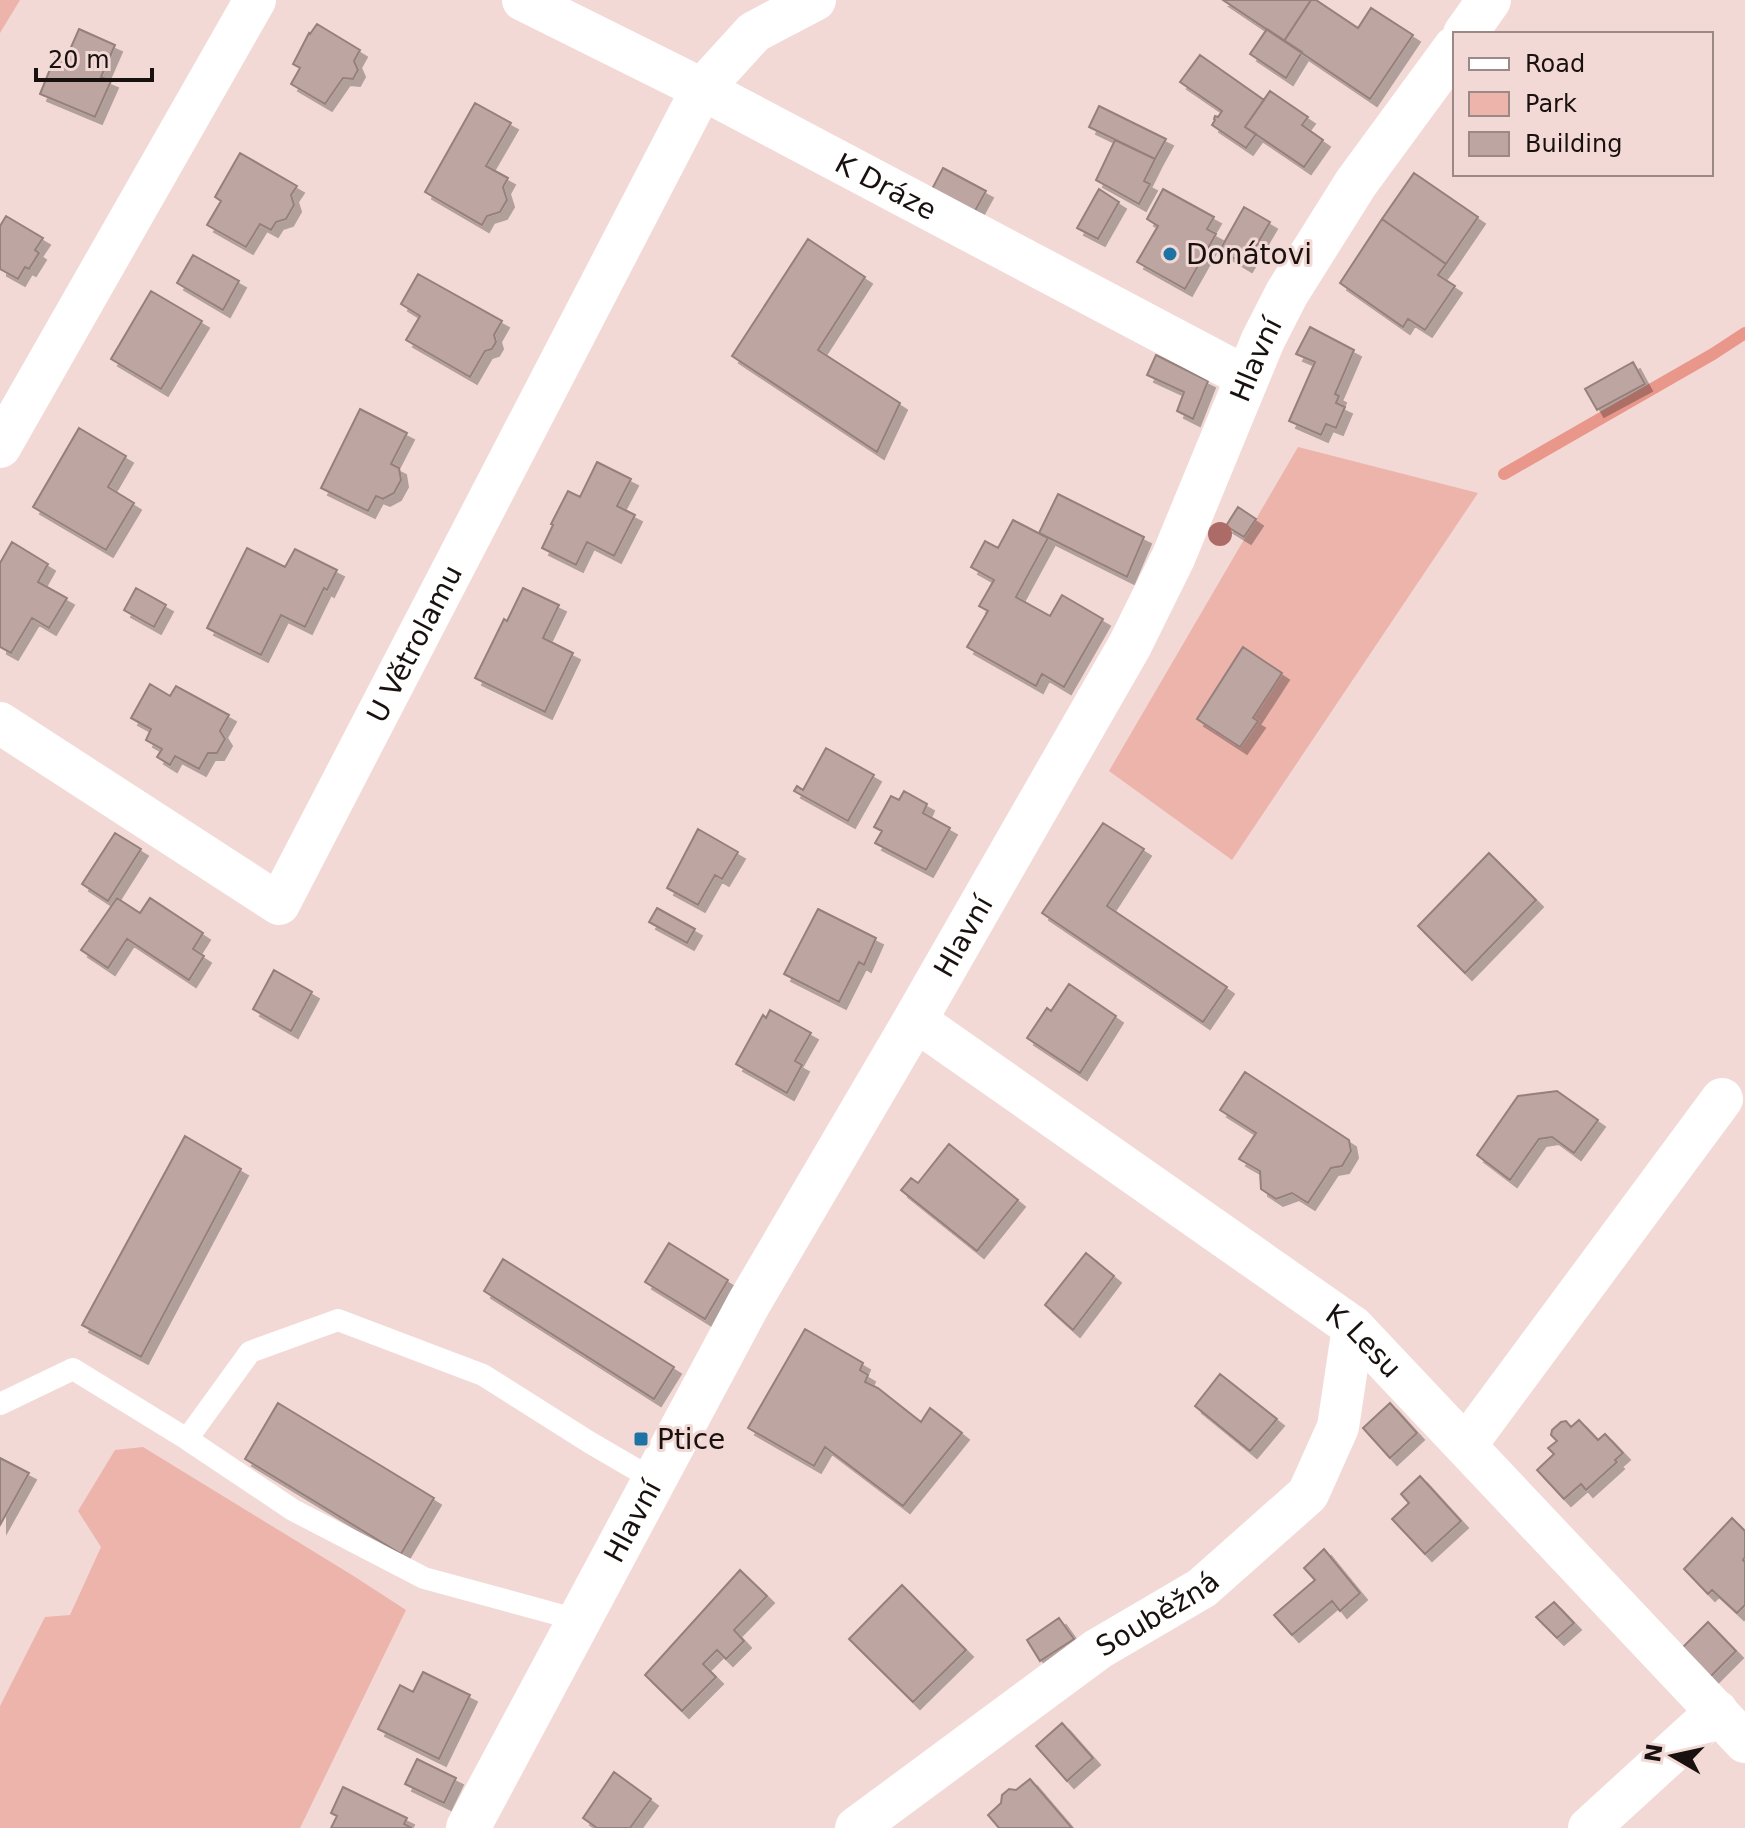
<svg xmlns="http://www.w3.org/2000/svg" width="1745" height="1828" font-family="'DejaVu Sans',sans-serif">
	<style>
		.green { fill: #ecb4ab }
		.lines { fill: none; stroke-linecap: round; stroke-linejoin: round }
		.stream { stroke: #ea978b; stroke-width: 12 }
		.building { fill: #bda5a1; stroke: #96807c; stroke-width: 2; filter: url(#shadow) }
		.service { stroke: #fff; stroke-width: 22 }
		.minor { stroke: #fff; stroke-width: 42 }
		.secondary { stroke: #fff; stroke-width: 44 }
		.tree { fill: #ac6b66 }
		.poi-dot { fill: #1d73a3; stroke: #f2d9d5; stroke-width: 3 }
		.labels { text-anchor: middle; stroke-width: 6; stroke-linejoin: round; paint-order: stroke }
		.street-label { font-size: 28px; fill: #19110f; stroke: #f2d9d5 }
		.poi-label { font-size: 28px; fill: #19110f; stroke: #f2d9d5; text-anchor: start }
	</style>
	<defs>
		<filter id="shadow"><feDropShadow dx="7" dy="7" stdDeviation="0" flood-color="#0004"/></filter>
	</defs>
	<rect width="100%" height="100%" fill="#f2d9d5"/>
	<path class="green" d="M0,0H20L0,33Z
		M1298,447L1478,493L1232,860L1109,771Z
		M143,1447L352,1575L406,1610L300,1828H0V1706L45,1617L70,1615L101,1547L78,1511L115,1450Z"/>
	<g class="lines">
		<path class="stream" d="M1504,474L1713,354L1745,333"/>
	</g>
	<path class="building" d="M1223,0H1311L1284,41Z
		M1311,0H1316L1358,28L1371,8L1413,35L1370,99L1284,41Z
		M317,24L360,50L354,61L358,70L353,79L343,78L325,104L291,84L300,68L293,64L309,33L310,34Z
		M79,29L115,45L101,77L111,81L95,117L40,94L55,57L65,61Z
		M1267,29L1302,52L1286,78L1250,54Z
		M1200,55L1264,100L1245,127L1256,134L1246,148L1212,125L1215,120L1214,119L1215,116L1218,117L1222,111L1180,82Z
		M1270,91L1308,117L1302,125L1323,140L1304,167L1245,127Z
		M475,103L511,123L486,166L508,178L503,187L507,200L500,212L487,216L482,225L425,192Z
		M1099,106L1166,139L1155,159L1089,127Z
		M1115,140L1155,159L1144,181L1150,184L1139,204L1096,180Z
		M240,153L297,186L291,195L294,205L286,219L276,222L271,230L260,224L246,247L207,225L221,201L215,197Z
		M943,168L986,191L975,211L932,189Z
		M1414,173L1478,217L1446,264L1382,219Z
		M1099,189L1119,202L1098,239L1077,228Z
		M1163,189L1214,217L1207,229L1216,234L1185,289L1137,262L1158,226L1147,219Z
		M1244,207L1270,222L1245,265L1220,250Z
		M6,216L43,238L35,250L39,253L29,269L25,267L18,279L0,269V226Z
		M1382,219L1446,264L1438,275L1455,286L1425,330L1408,319L1403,327L1340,283Z
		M808,239L865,277L818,350L900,403L877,452L732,356Z
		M193,255L239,281L223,310L177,283Z
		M418,274L502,321L494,335L496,342L492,349L485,351L470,377L406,340L420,316L401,304Z
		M151,291L202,321L161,389L111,359Z
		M1310,327L1354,350L1335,394L1339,396L1336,403L1345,407L1336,428L1326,424L1321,435L1289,421L1315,362L1296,354Z
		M1156,355L1208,381L1193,419L1177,411L1184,392L1147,375Z
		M1633,362L1645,384L1597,410L1585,389Z
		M360,409L407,433L391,464L399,468L401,480L394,493L383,499L376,496L368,511L321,488Z
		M79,428L126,456L108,487L134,503L106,550L33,507Z
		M597,462L631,479L617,506L635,515L614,556L587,542L576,565L542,548L553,525L551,524L568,491L580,497Z
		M1058,494L1144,537L1127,577L1039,533Z
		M1238,507L1256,519L1244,537L1226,526Z
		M1013,520L1048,538L1016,597L1050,616L1062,595L1103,619L1064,687L1042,674L1036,686L967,647L988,611L979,606L994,580L971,567L985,541L998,548Z
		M12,542L48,564L38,582L67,598L49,628L32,618L11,653L0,647V563Z
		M247,548L285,567L295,549L337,570L327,590L324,588L305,627L281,615L261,655L207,628Z
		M136,588L166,605L154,627L124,610Z
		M523,588L559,605L543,638L573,653L545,712L475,678L504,619L507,621Z
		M1243,647L1282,673L1253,718L1258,721L1240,747L1197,719Z
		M150,684L170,696L176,686L229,715L220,731L225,739L217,753H208L199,769L175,756L170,765L157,757L162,749L146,740L151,729L131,718Z
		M826,748L874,775L848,821L794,791L797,786L803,790Z
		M904,791L927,804L923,813L950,828L926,870L875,843L882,831L874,827L891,796L899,800Z
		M1103,823L1144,849L1107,906L1227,987L1203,1022L1042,913Z
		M698,829L738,852L722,879L715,875L698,905L667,888Z
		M115,833L141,849L108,901L82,884Z
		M1489,853L1536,900L1465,973L1418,926Z
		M117,898L140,913L150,898L203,933L193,949L204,956L189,980L127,939L108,968L81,950Z
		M657,908L695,929L687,943L649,922Z
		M818,909L876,938L864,965L859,962L839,1002L784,974Z
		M274,970L312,992L291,1031L253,1009Z
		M1069,984L1116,1016L1080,1073L1027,1038L1047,1008L1051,1011Z
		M770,1010L811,1033L795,1061L802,1065L787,1093L736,1064L763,1015L766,1018Z
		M1245,1072L1349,1140L1351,1151L1342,1166L1331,1168L1308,1203L1292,1193L1276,1199L1261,1189L1260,1171L1239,1159L1256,1133L1220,1110Z
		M1557,1091L1598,1120L1574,1153L1552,1137L1539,1139L1510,1180L1477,1155L1518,1096Z
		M185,1136L241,1169L141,1357L82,1325Z
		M949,1144L1018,1200L977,1251L901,1190L911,1178L918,1183Z
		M669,1243L728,1280L705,1319L645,1282Z
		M1086,1253L1114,1276L1073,1330L1045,1305Z
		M503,1259L674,1367L654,1399L484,1291Z
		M805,1329L863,1363L860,1370L868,1375L865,1382L878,1388L921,1422L930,1408L962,1433L903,1506L825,1447L814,1466L748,1428Z
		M1220,1374L1277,1419L1250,1451L1195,1406Z
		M278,1403L434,1498L401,1554L245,1459Z
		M1390,1403L1417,1433L1390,1458L1363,1428Z
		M1579,1420L1598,1440L1605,1434L1623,1453L1615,1460L1617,1462L1586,1490L1581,1484L1564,1499L1537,1470L1554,1454L1548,1448L1557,1441L1551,1435L1552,1430L1561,1422L1566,1421L1571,1427Z
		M0,1458L29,1473L0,1525Z
		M1420,1476L1461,1521L1425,1554L1392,1519L1409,1503L1401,1494Z
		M1732,1518L1745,1531V1557L1743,1560L1745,1562V1605L1737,1613L1712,1590L1708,1594L1684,1569Z
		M1324,1549L1360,1593L1340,1611L1332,1601L1292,1635L1274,1615L1315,1580L1304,1568Z
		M740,1570L767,1596L734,1630L744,1641L726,1659L717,1650L703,1664L716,1677L682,1711L645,1675Z
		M902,1585L966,1650L913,1702L849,1639Z
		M1554,1602L1574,1623L1557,1638L1536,1617Z
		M1059,1618L1074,1639L1040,1661L1027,1640Z
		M1708,1622L1736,1651L1710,1677L1683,1647Z
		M423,1672L470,1695L439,1759L378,1729L400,1685L413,1692Z
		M1062,1723L1093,1758L1067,1781L1036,1746Z
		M417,1759L456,1778L444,1803L405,1784Z
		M614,1772L651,1799L630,1828H597L583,1818Z
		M1030,1779L1072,1828H999L988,1815L1001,1803L1002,1795L1009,1789L1016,1790Z
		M343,1787L407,1818L404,1824L412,1828H331L337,1816L331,1813Z"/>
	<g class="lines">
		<path class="service" d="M0,1404L73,1369L187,1439L293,1510L424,1578L578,1620
			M187,1439L250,1352L338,1320L483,1375L589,1442L654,1480"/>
		<g class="minor">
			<path id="s1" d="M523,0L702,89L1248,378"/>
			<path d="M0,447L255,0"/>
			<path id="s2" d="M0,723L279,904L702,89L754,32L815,0"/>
			<path id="s3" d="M915,1020L1353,1327L1745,1742"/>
			<path d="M1466,1445L1722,1099"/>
			<path id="s4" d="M856,1828L1098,1649L1202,1588L1308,1494L1338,1427L1353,1327"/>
			<path d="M1589,1828L1717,1711"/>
		</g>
		<g class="secondary">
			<path d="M1465,34L1489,0"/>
			<path id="s5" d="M468,1828L749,1303L915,1020L1130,645L1173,558L1263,340L1287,293L1356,183L1455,48"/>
		</g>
	</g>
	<circle class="tree" cx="1220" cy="534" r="12"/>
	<g class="poi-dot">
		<circle cx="1170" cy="254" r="8"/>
		<rect x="633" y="1431" width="16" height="16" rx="4"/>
	</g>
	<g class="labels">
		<g class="street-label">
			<text dy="10" stroke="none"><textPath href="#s1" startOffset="408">K Dráze</textPath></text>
			<text dy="10" stroke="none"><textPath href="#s5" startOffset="1668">Hlavní</textPath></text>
			<text dy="10" stroke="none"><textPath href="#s2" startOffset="626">U Větrolamu</textPath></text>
			<text dy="10" stroke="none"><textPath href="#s5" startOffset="1020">Hlavní</textPath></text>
			<text dy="10" stroke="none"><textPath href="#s3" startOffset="552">K Lesu</textPath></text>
			<text dy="10" stroke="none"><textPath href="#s5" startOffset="348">Hlavní</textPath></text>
			<text dy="10" stroke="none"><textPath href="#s4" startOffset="370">Souběžná</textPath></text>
		</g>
		<g class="poi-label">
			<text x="1186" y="264">Donátovi</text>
			<text x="657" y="1449">Ptice</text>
		</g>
	</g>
	<rect x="1453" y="32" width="260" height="144" fill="#f2d9d5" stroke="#9b8986" stroke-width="2"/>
	<rect x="1469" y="58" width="40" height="12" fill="#ffffff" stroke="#9b8986" stroke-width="2"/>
	<text x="1525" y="72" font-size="24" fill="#19110f">Road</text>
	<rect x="1469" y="92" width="40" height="24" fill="#ecb4ab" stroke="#9b8986" stroke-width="2"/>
	<text x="1525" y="112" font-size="24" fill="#19110f">Park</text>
	<rect x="1469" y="132" width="40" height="24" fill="#bda5a1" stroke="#9b8986" stroke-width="2"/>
	<text x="1525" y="152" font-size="24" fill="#19110f">Building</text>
	<g transform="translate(1673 1756) rotate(279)" stroke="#f2d9d5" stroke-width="6" paint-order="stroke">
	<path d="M0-6L14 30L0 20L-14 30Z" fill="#19110f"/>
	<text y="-12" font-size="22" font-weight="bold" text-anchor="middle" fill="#19110f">N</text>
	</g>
	<path d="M36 68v12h116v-12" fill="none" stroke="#19110f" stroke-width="4"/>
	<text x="48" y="68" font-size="24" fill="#19110f" stroke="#f2d9d5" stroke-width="6" paint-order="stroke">20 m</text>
</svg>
